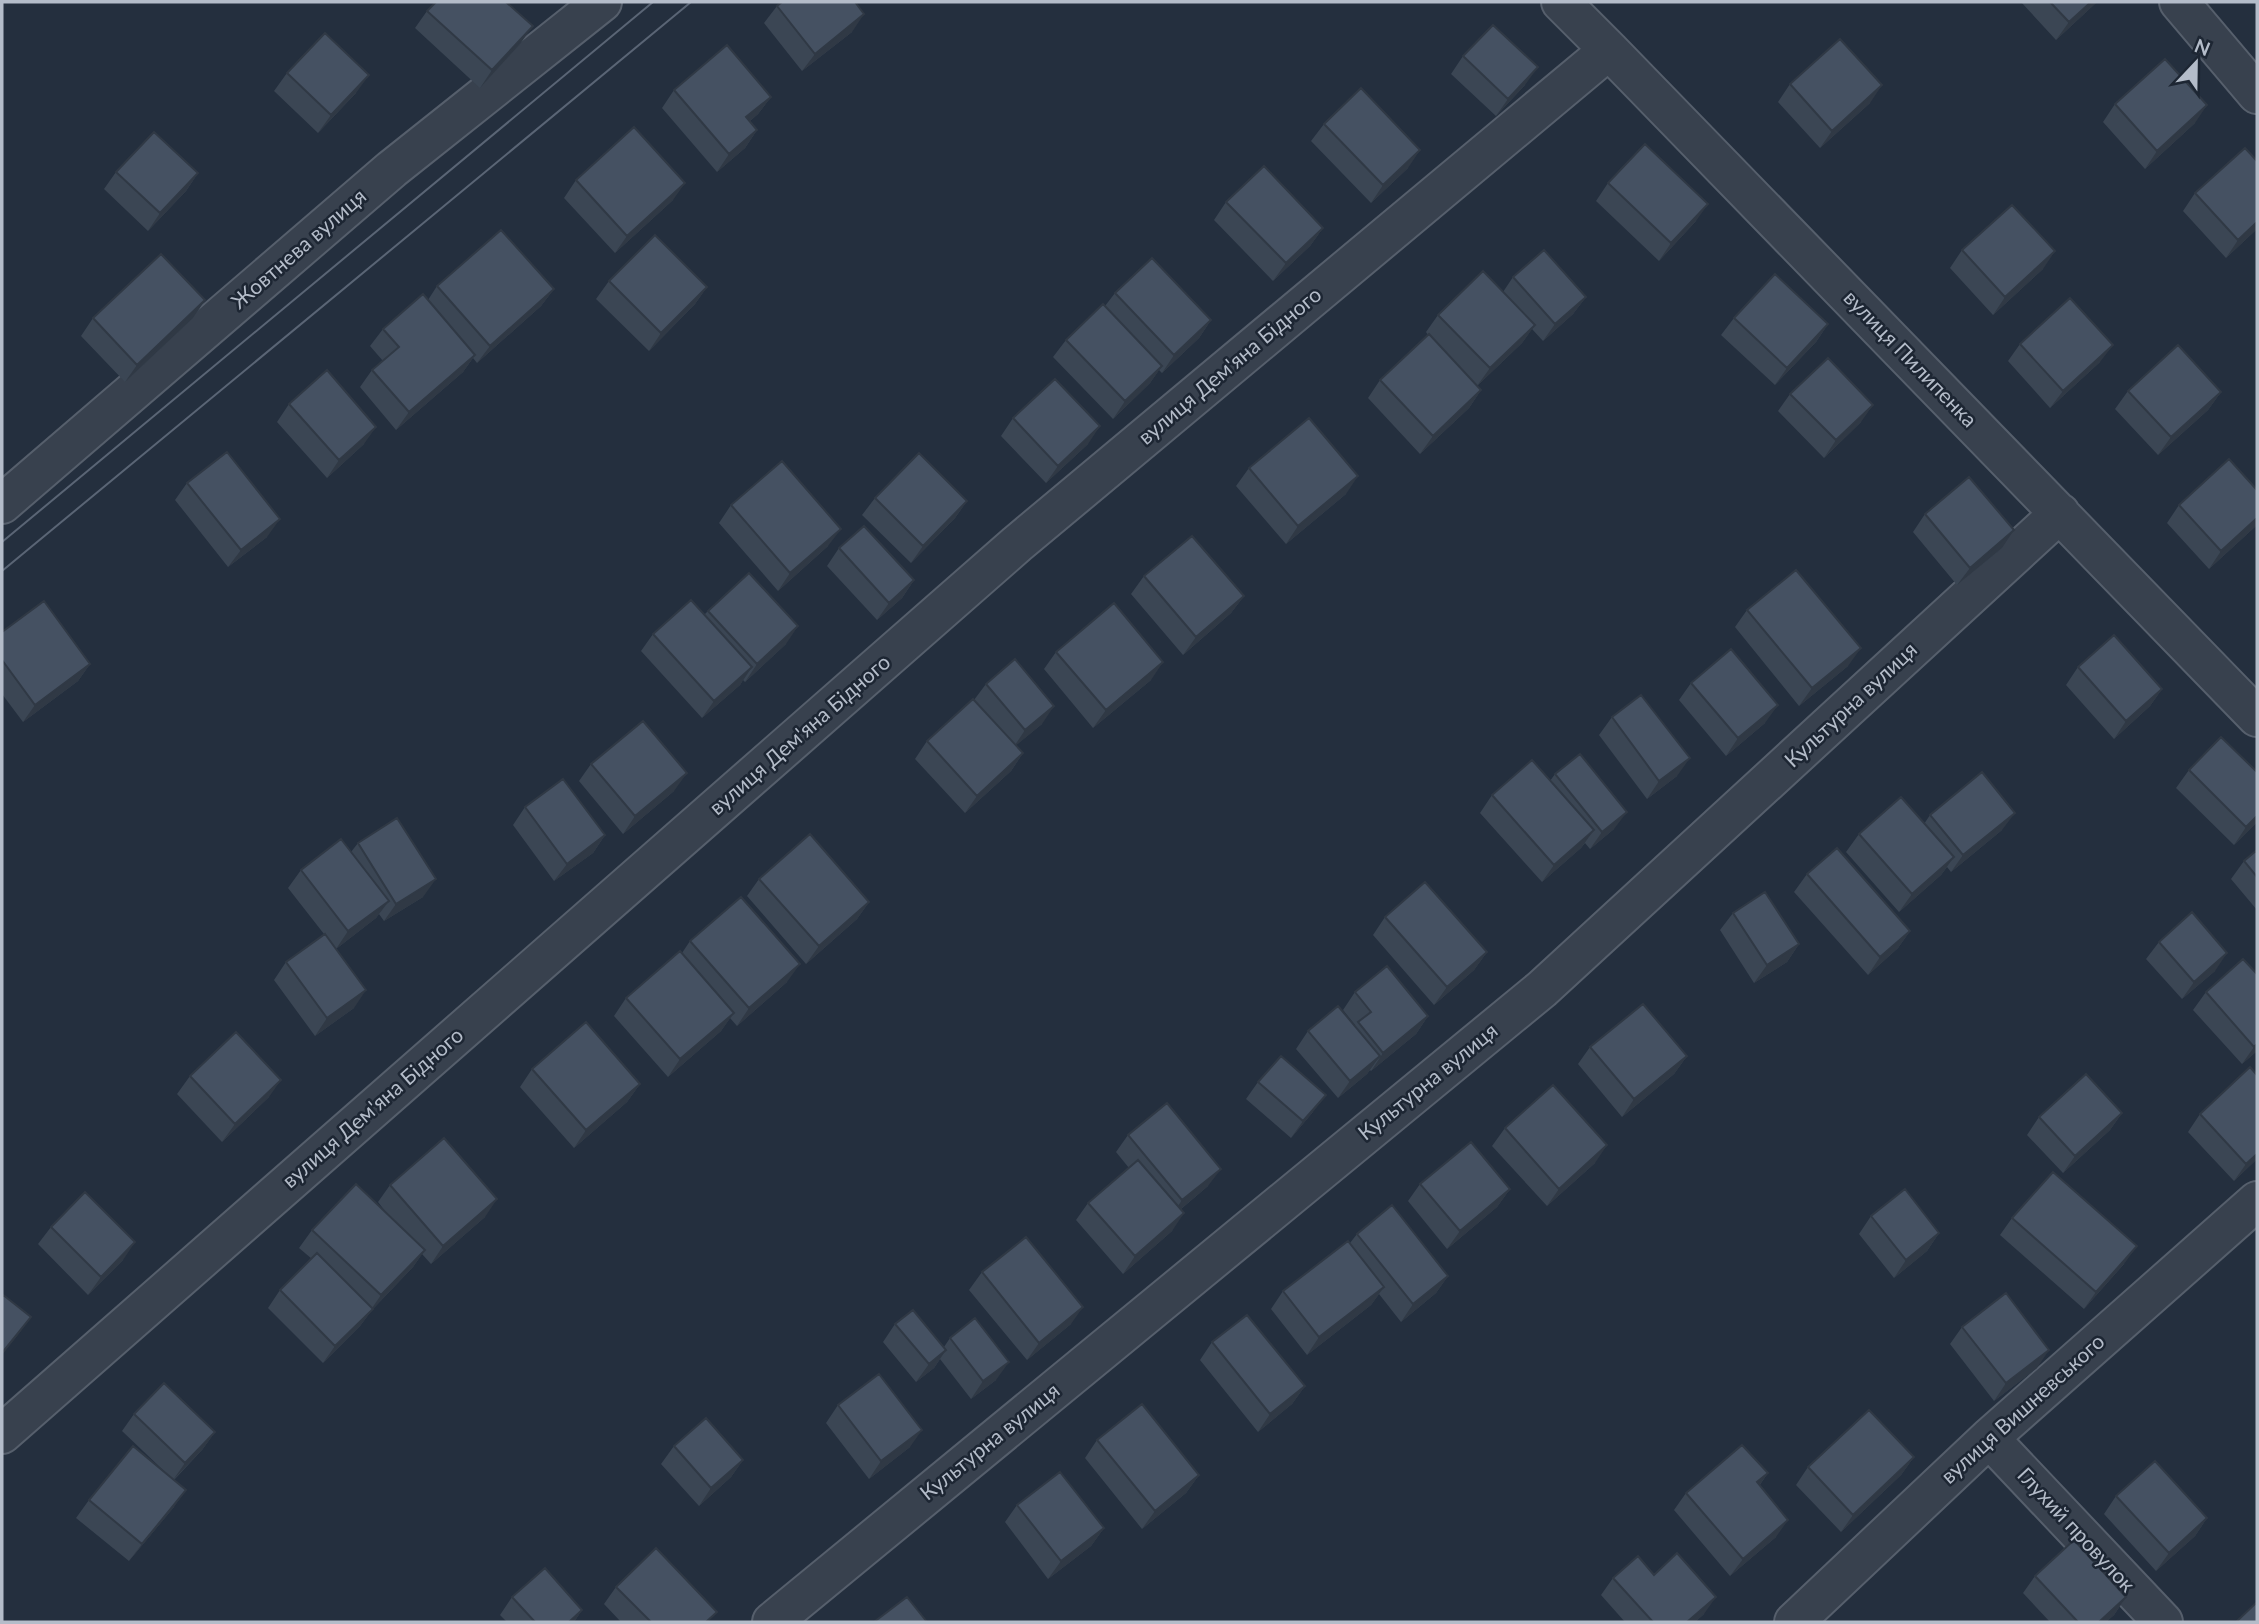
<svg xmlns="http://www.w3.org/2000/svg" width="2259" height="1624" font-family="Lato,sans-serif">
	<style>
		.lines { fill: none; stroke-linecap: round; stroke-linejoin: round }
		.minor-casing { stroke: #565f6c; stroke-width: 42 }
		.minor { stroke: #38414e; stroke-width: 38 }
		.tram { stroke: #5a6575; stroke-width: 2 }
		.wall { fill: #3b4654 }
		.shaded-wall { fill: #303945 }
		.building { fill: #455162; stroke: #303945; stroke-width: 2 }
		.labels { text-anchor: middle; stroke-width: 5; stroke-linejoin: round; paint-order: stroke }
		.street-label { font-size: 21px; fill: #b4bcc9; stroke: #1d2633 }
	</style>
	<rect width="100%" height="100%" fill="#242f3e"/>
	<g class="lines">
		<g class="minor-casing">
			<path id="minor" d="M1561,2L1609,50L2257,717
				M2179,2L2257,94
				M2,504L392,169L602,2
				M2,1434L1017,544L1609,50
				M1989,1438L2163,1622
				M772,1622L1542,989L2060,513
				M1794,1622L1989,1438L2257,1201"/>
		</g>
		<use href="#minor" class="minor"/>
		<path class="tram" d="M2,542L653,2
			M2,571L691,2"/>
	</g>
	<path class="wall" d="M2021,2H2097L2056,40Z
		M777,6L852,32L802,71L764,23Z
		M427,11L520,44L480,88L415,28Z
		M1463,56L1525,85L1496,116L1451,74Z
		M287,73L356,93L318,133L274,91Z
		M1790,84L1870,103L1820,148L1778,102Z
		M674,90L771,97L758,114L750,121L757,130L745,148L717,172L662,108Z
		M2115,104L2195,123L2145,169L2103,122Z
		M1324,124L1408,168L1371,203L1311,141Z
		M2257,161V229L2226,258L2183,211L2195,193Z
		M116,172L198,173L186,191L148,231L104,189Z
		M576,180L673,200L615,253L564,198Z
		M1608,183L1696,221L1659,261L1596,201Z
		M1226,202L1323,228L1310,246L1273,281L1214,220Z
		M1962,250L2043,269L1993,315L1950,268Z
		M1513,277L1586,297L1573,314L1543,341L1532,329L1522,343L1477,386L1481,390L1469,408L1420,454L1368,398L1380,380L1428,335L1426,332L1438,315L1503,292Z
		M609,281L707,287L695,304L649,351L596,299Z
		M437,286L554,289L541,306L477,363L473,358L463,372L396,430L360,387L372,370L383,361L370,346L383,329L428,300Z
		M1115,293L1211,320L1199,338L1162,373L1159,370L1150,383L1113,419L1053,357L1066,340L1105,306Z
		M205,300L193,318L125,382L81,336L93,318Z
		M1734,318L1828,324L1816,342L1775,385L1721,335Z
		M2020,344L2100,362L2050,408L2008,361Z
		M2128,391L2221,392L2208,410L2158,455L2115,409Z
		M1790,394L1861,422L1824,458L1778,411Z
		M289,404L364,444L327,478L277,422Z
		M1013,418L1088,444L1046,483L1001,436Z
		M1249,468L1346,494L1286,544L1236,486Z
		M187,483L267,537L228,567L175,500Z
		M2257,490V525L2209,569L2167,523L2179,505Z
		M875,498L967,501L955,518L911,563L862,515Z
		M731,505L828,546L778,591L719,523Z
		M1925,514L2002,548L1957,585L1913,532Z
		M839,548L914,580L902,598L877,620L827,566Z
		M1144,576L1244,596L1231,613L1183,655L1131,594Z
		M1747,610L1848,666L1799,706L1735,627Z
		M708,611L786,644L745,682L743,680L740,685L702,718L641,651L653,634L704,615Z
		M2,632L90,664L78,681L23,722L2,694Z
		M1056,652L1151,680L1093,728L1044,669Z
		M2078,667L2162,689L2150,706L2114,739L2066,685Z
		M1691,683L1765,723L1726,756L1679,700Z
		M986,684L1042,724L1016,745L1023,753L1011,771L965,813L915,759L927,741L974,700Z
		M1612,717L1677,776L1647,799L1599,735Z
		M591,764L674,791L623,834L579,781Z
		M2189,770L2257,772V822L2234,845L2176,788Z
		M1555,774L1614,829L1590,849L1585,843L1581,848L1542,882L1480,813L1492,795L1550,781Z
		M525,807L605,835L593,853L554,881L513,825Z
		M1930,815L2002,830L1951,872L1947,867L1941,875L1899,912L1846,852L1859,834L1924,824Z
		M358,843L423,897L384,921L379,914L376,918L336,949L354,1008L315,1036L274,980L286,962L324,934L288,888L301,870L351,852Z
		M2257,850V910L2231,879L2244,861Z
		M1807,874L1910,931L1898,948L1868,975L1794,892Z
		M759,879L869,902L857,919L806,964L747,896Z
		M1733,913L1799,944L1787,962L1754,983L1720,930Z
		M1385,917L1487,952L1474,970L1434,1005L1373,935Z
		M690,941L787,982L737,1026L730,1018L721,1031L668,1077L614,1016L626,998L682,953Z
		M2159,942L2215,971L2182,999L2146,959Z
		M2257,974V1051L2242,1064L2193,1010L2206,992Z
		M1355,992L1428,1016L1416,1034L1371,1071L1370,1070L1367,1074L1338,1098L1296,1049L1308,1031L1355,1026V1025L1343,1010Z
		M1590,1047L1687,1056L1674,1074L1622,1117L1578,1064Z
		M532,1069L640,1084L627,1102L574,1148L520,1087Z
		M2257,1075V1159L2234,1181L2188,1132L2200,1114Z
		M190,1076L269,1097L222,1142L177,1094Z
		M1258,1082L1313,1112L1291,1138L1246,1099Z
		M2122,1113L2110,1130L2063,1173L2027,1135L2039,1117Z
		M1505,1128L1595,1163L1547,1206L1492,1146Z
		M1128,1135L1208,1186L1181,1209L1172,1231L1123,1274L1076,1220L1088,1203L1129,1168L1116,1152Z
		M1420,1184L1510,1189L1497,1207L1447,1249L1408,1201Z
		M390,1185L485,1217L431,1264L422,1254L413,1267L372,1310L360,1326L323,1363L268,1308L280,1290L312,1259L299,1248L312,1230L388,1215L378,1202Z
		M1871,1216L1939,1233L1927,1251L1894,1278L1859,1234Z
		M2012,1218L2124,1264L2084,1309L2000,1235Z
		M51,1227L123,1260L88,1295L38,1244Z
		M1357,1234L1448,1276L1436,1293L1401,1322L1379,1294L1371,1305L1307,1355L1271,1309L1283,1291L1350,1243Z
		M982,1272L1071,1324L1027,1360L969,1290Z
		M895,1324L944,1347L950,1338L996,1380L971,1399L940,1359L934,1368L916,1382L883,1342Z
		M1962,1327L2037,1368L1994,1401L1950,1344Z
		M1212,1342L1305,1386L1292,1404L1258,1432L1200,1360Z
		M838,1405L910,1447L869,1479L826,1423Z
		M134,1414L215,1432L202,1450L174,1480V1507L129,1561L76,1518L89,1500L164,1471L122,1431Z
		M1097,1440L1199,1475L1186,1493L1142,1529L1085,1458Z
		M674,1446L743,1460L731,1477L699,1506L661,1464Z
		M1914,1457L1901,1475L1841,1532L1796,1485L1808,1467Z
		M1768,1473L1759,1486L1776,1537L1730,1576L1674,1510L1686,1493Z
		M2116,1496L2207,1518L2195,1536L2156,1571L2104,1514Z
		M1017,1505L1104,1528L1091,1546L1048,1579L1005,1522Z
		M2035,1576L2126,1597L2114,1615L2106,1622H2050L2023,1593Z
		M1613,1578L1704,1614L1695,1622H1625L1601,1595Z
		M616,1587L710,1622H621L604,1604Z
		M512,1597L582,1610L574,1622H507L500,1615Z"/>
	<path class="shaded-wall" d="M2091,2H2097L2056,40L2069,22Z
		M864,14L852,32L802,71L815,54Z
		M533,26L520,44L480,88L492,70Z
		M1538,67L1525,85L1496,116L1508,99Z
		M369,75L356,93L318,133L331,115Z
		M1882,85L1870,103L1820,148L1832,131Z
		M771,97L758,114L734,135L746,117Z
		M2207,105L2195,123L2145,169L2157,151Z
		M757,130L745,148L717,172L729,154Z
		M1420,150L1408,168L1371,203L1383,185Z
		M198,173L186,191L148,231L160,213Z
		M685,183L673,200L615,253L627,236Z
		M1708,204L1696,221L1659,261L1671,243Z
		M2257,222V229L2226,258L2238,240Z
		M1323,228L1310,246L1273,281L1286,263Z
		M2055,251L2043,269L1993,315L2005,297Z
		M707,287L695,304L649,351L661,333Z
		M554,289L541,306L477,363L490,346Z
		M1586,297L1573,314L1543,341L1555,324Z
		M205,300L193,318L125,382L137,365Z
		M1211,320L1199,338L1162,373L1174,355Z
		M1828,324L1816,342L1775,385L1787,368Z
		M1535,325L1522,343L1477,386L1490,368Z
		M2113,345L2100,362L2050,408L2063,391Z
		M475,355L463,372L396,430L409,412Z
		M1162,366L1150,383L1113,419L1125,401Z
		M1481,390L1469,408L1420,454L1433,436Z
		M2221,392L2208,410L2158,455L2171,437Z
		M1873,405L1861,422L1824,458L1836,440Z
		M1100,426L1088,444L1046,483L1058,466Z
		M376,427L364,444L327,478L339,460Z
		M1358,476L1346,494L1286,544L1298,526Z
		M967,501L955,518L911,563L923,546Z
		M2257,518V525L2209,569L2221,551Z
		M280,519L267,537L228,567L241,550Z
		M841,529L828,546L778,591L790,573Z
		M2014,530L2002,548L1957,585L1970,568Z
		M914,580L902,598L877,620L889,603Z
		M1244,596L1231,613L1183,655L1196,637Z
		M798,626L786,644L745,682L757,664Z
		M1861,648L1848,666L1799,706L1812,688Z
		M1163,662L1151,680L1093,728L1106,710Z
		M90,664L78,681L23,722L35,705Z
		M752,667L740,685L702,718L714,701Z
		M2162,689L2150,706L2114,739L2126,721Z
		M1778,705L1765,723L1726,756L1738,738Z
		M1054,706L1042,724L1013,748L1025,730Z
		M1023,753L1011,771L965,813L977,796Z
		M1690,758L1677,776L1647,799L1659,781Z
		M687,773L674,791L623,834L635,816Z
		M1627,812L1614,829L1590,849L1602,832Z
		M2015,813L2002,830L1951,872L1963,855Z
		M2257,816V822L2234,845L2246,827Z
		M1594,830L1581,848L1542,882L1554,865Z
		M605,835L593,853L554,881L567,864Z
		M1954,857L1941,875L1899,912L1912,894Z
		M436,879L423,897L384,921L396,904Z
		M389,901L376,918L336,949L348,931Z
		M869,902L857,919L806,964L819,946Z
		M1910,931L1898,948L1868,975L1880,957Z
		M1799,944L1787,962L1754,983L1767,965Z
		M1487,952L1474,970L1434,1005L1447,987Z
		M2227,953L2215,971L2182,999L2194,982Z
		M800,964L787,982L737,1026L749,1008Z
		M366,990L354,1008L315,1036L327,1018Z
		M734,1013L721,1031L668,1077L680,1059Z
		M1428,1016L1416,1034L1371,1071L1383,1053Z
		M2257,1044V1051L2242,1064L2254,1047Z
		M1380,1056L1367,1074L1338,1098L1350,1081Z
		M1687,1056L1674,1074L1622,1117L1634,1099Z
		M281,1080L269,1097L222,1142L235,1124Z
		M640,1084L627,1102L574,1148L586,1130Z
		M1326,1095L1313,1112L1291,1138L1303,1121Z
		M2122,1113L2110,1130L2063,1173L2075,1156Z
		M1607,1145L1595,1163L1547,1206L1559,1189Z
		M2257,1154V1159L2234,1181L2246,1164Z
		M1221,1169L1208,1186L1170,1218L1182,1200Z
		M1510,1189L1497,1207L1447,1249L1460,1231Z
		M497,1199L485,1217L431,1264L443,1246Z
		M1184,1213L1172,1231L1123,1274L1135,1256Z
		M1939,1233L1927,1251L1894,1278L1906,1260Z
		M135,1242L123,1260L88,1295L101,1277Z
		M2137,1246L2124,1264L2084,1309L2096,1292Z
		M425,1250L413,1267L372,1310L360,1326L323,1363L335,1346L370,1311L381,1295Z
		M1448,1276L1436,1293L1401,1322L1413,1304Z
		M1384,1287L1371,1305L1307,1355L1319,1337Z
		M1083,1307L1071,1324L1027,1360L1039,1343Z
		M31,1317L18,1335L2,1355V1353Z
		M946,1350L934,1368L916,1382L929,1364Z
		M2049,1350L2037,1368L1994,1401L2006,1383Z
		M1009,1362L996,1380L971,1399L983,1381Z
		M1305,1386L1292,1404L1258,1432L1270,1414Z
		M922,1430L910,1447L869,1479L881,1461Z
		M215,1432L202,1450L173,1480L185,1463Z
		M1914,1457L1901,1475L1841,1532L1853,1515Z
		M743,1460L731,1477L699,1506L711,1488Z
		M1768,1473L1755,1491L1757,1482Z
		M1199,1475L1186,1493L1142,1529L1155,1511Z
		M186,1490L174,1507L129,1561L142,1544Z
		M2207,1518L2195,1536L2156,1571L2169,1553Z
		M1788,1520L1776,1537L1730,1576L1743,1559Z
		M1104,1528L1091,1546L1048,1579L1061,1561Z
		M1716,1597L1704,1614L1695,1622H1687Z
		M2126,1597L2114,1615L2106,1622H2099Z
		M582,1610L574,1622H569Z"/>
	<path class="building" d="M436,2H506L533,26L492,70L427,11Z
		M782,2H855L864,14L815,54L777,6Z
		M2050,2H2091L2069,22Z
		M1493,25L1538,67L1508,99L1463,56Z
		M325,33L369,75L331,115L287,73Z
		M1840,39L1882,85L1832,131L1790,84Z
		M727,45L771,97L746,117L757,130L729,154L674,90Z
		M2165,59L2207,105L2157,151L2115,104Z
		M1361,88L1420,150L1383,185L1324,124Z
		M634,127L685,183L627,236L576,180Z
		M154,132L198,173L160,213L116,172Z
		M1645,144L1708,204L1671,243L1608,183Z
		M2245,148L2257,161V222L2238,240L2195,193Z
		M1264,166L1323,228L1286,263L1226,202Z
		M2012,205L2055,251L2005,297L1962,250Z
		M501,230L554,289L490,346L437,286Z
		M655,235L707,287L661,333L609,281Z
		M1544,250L1586,297L1555,324L1513,277Z
		M161,254L205,300L137,365L93,318Z
		M1152,258L1211,320L1174,355L1115,293Z
		M1483,271L1535,325L1490,368L1438,315Z
		M1775,274L1828,324L1787,368L1734,318Z
		M423,294L475,355L409,412L372,370L399,347L383,329Z
		M2070,298L2113,345L2063,391L2020,344Z
		M1103,304L1162,366L1125,401L1066,340Z
		M1429,334L1481,390L1433,436L1380,380Z
		M2178,345L2221,392L2171,437L2128,391Z
		M1828,358L1873,405L1836,440L1790,394Z
		M327,370L376,427L339,460L289,404Z
		M1055,379L1100,426L1058,466L1013,418Z
		M1309,418L1358,476L1298,526L1249,468Z
		M227,452L280,519L241,550L187,483Z
		M919,453L967,501L923,546L875,498Z
		M2229,459L2257,490V518L2221,551L2179,505Z
		M782,461L841,529L790,573L731,505Z
		M1969,477L2014,530L1970,568L1925,514Z
		M864,526L914,580L889,603L839,548Z
		M1192,536L1244,596L1196,637L1144,576Z
		M1796,570L1861,648L1812,688L1747,610Z
		M749,573L798,626L757,664L708,611Z
		M691,600L752,667L714,701L653,634Z
		M44,601L90,664L35,705L2,660V632Z
		M1114,603L1163,662L1106,710L1056,652Z
		M2114,635L2162,689L2126,721L2078,667Z
		M1731,649L1778,705L1738,738L1691,683Z
		M1015,659L1054,706L1025,730L986,684Z
		M1641,695L1690,758L1659,781L1612,717Z
		M973,699L1023,753L977,796L927,741Z
		M643,721L687,773L635,816L591,764Z
		M2221,737L2257,772V816L2246,827L2189,770Z
		M1580,754L1627,812L1602,832L1555,774Z
		M1532,760L1594,830L1554,865L1492,795Z
		M1982,772L2015,813L1963,855L1930,815Z
		M563,779L605,835L567,864L525,807Z
		M1901,797L1954,857L1912,894L1859,834Z
		M397,818L436,879L396,904L358,843Z
		M810,834L869,902L819,946L759,879Z
		M341,839L389,901L348,931L301,870Z
		M1837,848L1910,931L1880,957L1807,874Z
		M2257,850V877L2244,861Z
		M1425,882L1487,952L1447,987L1385,917Z
		M1765,892L1799,944L1767,965L1733,913Z
		M741,897L800,964L749,1008L690,941Z
		M2192,912L2227,953L2194,982L2159,942Z
		M325,934L366,990L327,1018L286,962Z
		M680,951L734,1013L680,1059L626,998Z
		M2243,959L2257,974V1044L2254,1047L2206,992Z
		M1387,966L1428,1016L1383,1053L1358,1022L1371,1012L1355,992Z
		M1643,1004L1687,1056L1634,1099L1590,1047Z
		M1338,1006L1380,1056L1350,1081L1308,1031Z
		M586,1022L640,1084L586,1130L532,1069Z
		M236,1032L281,1080L235,1124L190,1076Z
		M1281,1056L1326,1095L1303,1121L1258,1082Z
		M2250,1067L2257,1075V1154L2246,1164L2200,1114Z
		M2086,1074L2122,1113L2075,1156L2039,1117Z
		M1553,1085L1607,1145L1559,1189L1505,1128Z
		M1167,1103L1221,1169L1182,1200L1128,1135Z
		M444,1138L497,1199L443,1246L390,1185Z
		M1471,1142L1510,1189L1460,1231L1420,1184Z
		M1138,1160L1184,1213L1135,1256L1088,1203Z
		M2053,1172L2137,1246L2096,1292L2012,1218Z
		M356,1184L425,1250L381,1295L312,1230Z
		M1905,1189L1939,1233L1906,1260L1871,1216Z
		M85,1192L135,1242L101,1277L51,1227Z
		M1392,1205L1448,1276L1413,1304L1357,1234Z
		M1026,1237L1083,1307L1039,1343L982,1272Z
		M1348,1241L1384,1287L1319,1337L1283,1291Z
		M317,1253L373,1309L335,1346L280,1290Z
		M2006,1293L2049,1350L2006,1383L1962,1327Z
		M2,1294L31,1317L2,1353Z
		M913,1310L946,1350L929,1364L895,1324Z
		M1247,1315L1305,1386L1270,1414L1212,1342Z
		M975,1318L1009,1362L983,1381L950,1338Z
		M879,1374L922,1430L881,1461L838,1405Z
		M164,1383L215,1432L185,1463L134,1414Z
		M1142,1404L1199,1475L1155,1511L1097,1440Z
		M1869,1410L1914,1457L1853,1515L1808,1467Z
		M706,1418L743,1460L711,1488L674,1446Z
		M1742,1445L1768,1473L1757,1482L1788,1520L1743,1559L1686,1493Z
		M133,1446L186,1490L142,1544L89,1500Z
		M2155,1461L2207,1518L2169,1553L2116,1496Z
		M1060,1472L1104,1528L1061,1561L1017,1505Z
		M2074,1540L2126,1597L2099,1622H2078L2035,1576Z
		M656,1548L717,1612L706,1622H651L616,1587Z
		M1677,1553L1716,1597L1687,1622H1653L1613,1578L1638,1556L1654,1575Z
		M545,1568L582,1610L569,1622H535L512,1597Z
		M907,1597L927,1622H874Z
		M2257,1602V1622H2236Z"/>
	<g class="labels">
		<g class="street-label">
			<text transform="translate(299 249) rotate(-41)" y="7">Жовтнева вулиця</text>
			<text transform="translate(1910 359) rotate(46)" y="7">вулиця Пилипенка</text>
			<text transform="translate(1230 366) rotate(-40)" y="7">вулиця Дем'яна Бідного</text>
			<text transform="translate(1851 705) rotate(-43)" y="7">Культурна вулиця</text>
			<text transform="translate(800 735) rotate(-41)" y="7">вулиця Дем'яна Бідного</text>
			<text transform="translate(1428 1082) rotate(-39)" y="7">Культурна вулиця</text>
			<text transform="translate(373 1108) rotate(-41)" y="7">вулиця Дем'яна Бідного</text>
			<text transform="translate(2023 1409) rotate(-42)" y="7">вулиця Вишневського</text>
			<text transform="translate(990 1442) rotate(-39)" y="7">Культурна вулиця</text>
			<text transform="translate(2076 1530) rotate(47)" y="7">Глухий провулок</text>
		</g>
	</g>
	<rect width="2259" height="1624" fill="none" stroke="#b4bcc9" stroke-width="7"/>
	<g transform="translate(2196 63) rotate(22)" stroke="#1d2633" stroke-width="5" paint-order="stroke">
	<path d="M0-5L12 26L0 18L-12 26Z" fill="#b4bcc9"/>
	<text y="-10" font-size="19" font-weight="bold" text-anchor="middle" fill="#b4bcc9">N</text>
	</g>
</svg>
